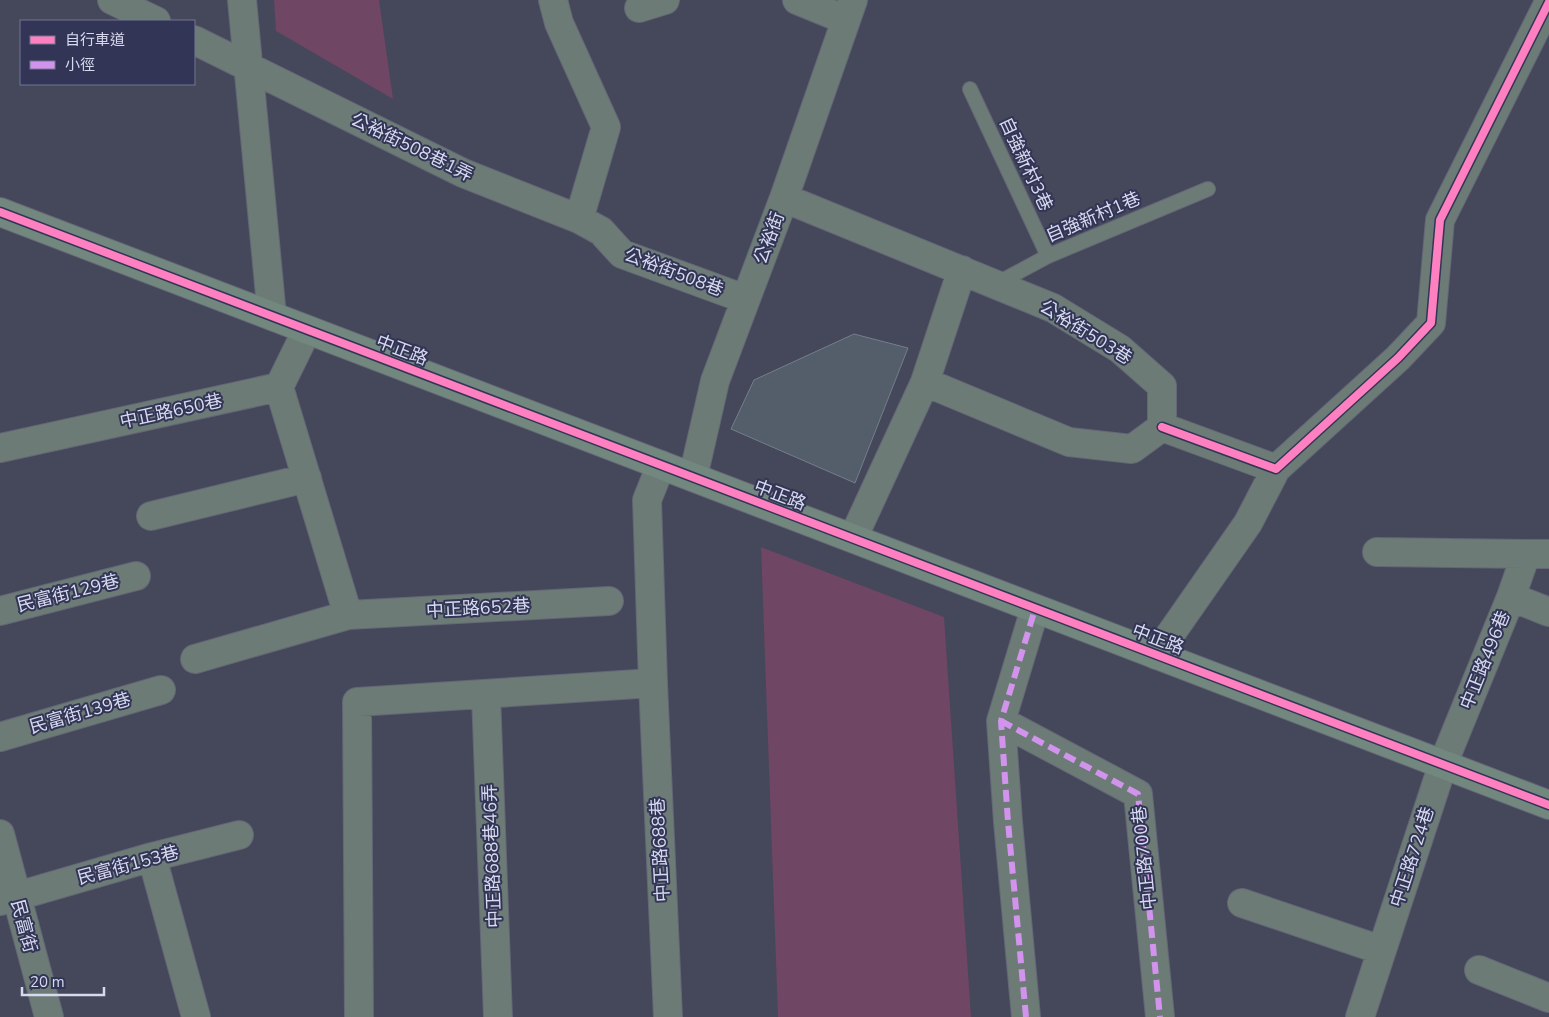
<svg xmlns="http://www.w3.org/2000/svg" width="1549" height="1017" font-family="'Nunito Sans','Noto Sans TC',sans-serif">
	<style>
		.green { fill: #6f4664 }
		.building { fill: #545e6a; stroke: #747f8a }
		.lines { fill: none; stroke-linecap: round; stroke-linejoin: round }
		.service-casing { stroke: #646676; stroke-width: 16 }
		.minor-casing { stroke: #646676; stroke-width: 30 }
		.primary-casing { stroke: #646676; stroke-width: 30 }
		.service { stroke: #6c7b76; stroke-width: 14 }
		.minor { stroke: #6c7b76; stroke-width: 28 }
		.primary { stroke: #72887f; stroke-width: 28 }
		.quiet { stroke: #d193ec; stroke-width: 6; stroke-dasharray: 12 6; stroke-linecap: butt }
		.cycleway-casing { stroke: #333556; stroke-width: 11 }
		.cycleway { stroke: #ff80c0; stroke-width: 8 }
		.labels { text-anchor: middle; stroke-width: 4; stroke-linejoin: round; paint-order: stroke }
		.street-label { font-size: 18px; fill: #d7daef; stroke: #333556 }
	</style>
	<rect width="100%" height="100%" fill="#45475a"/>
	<path class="green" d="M274,0H379L393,99L276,31Z
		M761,547L944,617L971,1017H778Z"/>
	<path class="building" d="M854,334L908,348L855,483L731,429L754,380Z"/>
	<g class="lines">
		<g class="service-casing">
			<path id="service" d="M970,89L1048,256
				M996,284L1048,256L1208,189"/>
		</g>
		<g class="minor-casing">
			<path id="minor" d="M112,0L156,21
				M242,0L272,316
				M553,0L559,23L606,127L579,219
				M797,0L846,20
				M639,8L665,0
				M194,40L463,173L579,219L601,231L622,254L745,299
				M784,198L1053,308L1120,349L1162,386V427
				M925,382L1069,442L1132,449L1162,427
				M279,387L348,615
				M1162,427L1276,469L1398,358L1431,323L1440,220L1549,2
				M0,448L279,387L307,330
				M661,465L647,500L653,683L668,1017
				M693,477L715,381L784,198L853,0
				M151,516L307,478
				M853,538L925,382L962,270
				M1377,552L1526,554
				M1511,597L1549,612
				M0,611L136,576
				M1156,655L1248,523L1276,469
				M195,659L348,615L609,601
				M486,695L498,1017
				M1001,721L1138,794L1160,1017
				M0,737L161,690
				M0,834L49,1017
				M152,857L196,1017
				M0,901L152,857L239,835
				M1242,903L1381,950
				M1479,970L1549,998
				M359,1017L357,702L653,683
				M1026,1017L1008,822L1001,721L1035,609
				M1360,1017L1443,764L1511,597L1526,554H1549"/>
		</g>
		<g class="primary-casing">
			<path id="primary" d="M0,212L1549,805"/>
		</g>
		<use href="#service" class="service"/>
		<use href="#minor" class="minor"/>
		<use href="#primary" class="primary"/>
		<path class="quiet" d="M1001,721L1138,794L1160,1017
			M1026,1017L1008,822L1001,721L1035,609"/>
		<g class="cycleway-casing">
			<path id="cycleway" d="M0,212L1549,805
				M1162,427L1276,469L1398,358L1431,323L1440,220L1549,2"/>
		</g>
		<use href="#cycleway" class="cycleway"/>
	</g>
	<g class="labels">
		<g class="street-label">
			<text transform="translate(412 147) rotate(26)" y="6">公裕街508巷1弄</text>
			<text transform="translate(1026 164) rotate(65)" y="6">自強新村3巷</text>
			<text transform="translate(1093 217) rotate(-23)" y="6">自強新村1巷</text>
			<text transform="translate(769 238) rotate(-69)" y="6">公裕街</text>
			<text transform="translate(674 272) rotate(21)" y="6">公裕街508巷</text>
			<text transform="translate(1086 332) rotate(32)" y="6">公裕街503巷</text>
			<text transform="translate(402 350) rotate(21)" y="6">中正路</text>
			<text transform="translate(171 411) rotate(-12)" y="6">中正路650巷</text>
			<text transform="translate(780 495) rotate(21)" y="6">中正路</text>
			<text transform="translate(68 593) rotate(-14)" y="6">民富街129巷</text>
			<text transform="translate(478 608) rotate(-3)" y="6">中正路652巷</text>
			<text transform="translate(1158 639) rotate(21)" y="6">中正路</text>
			<text transform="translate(1485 660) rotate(-68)" y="6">中正路496巷</text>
			<text transform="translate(80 713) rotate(-16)" y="6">民富街139巷</text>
			<text transform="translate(660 850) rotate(-93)" y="6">中正路688巷</text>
			<text transform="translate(492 856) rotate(-92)" y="6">中正路688巷46弄</text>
			<text transform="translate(1412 857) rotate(-72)" y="6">中正路724巷</text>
			<text transform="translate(1144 858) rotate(-96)" y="6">中正路700巷</text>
			<text transform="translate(128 865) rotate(-15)" y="6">民富街153巷</text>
			<text transform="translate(24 926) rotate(75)" y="6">民富街</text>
		</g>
	</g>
	<rect x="20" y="20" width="175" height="65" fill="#333556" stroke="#757793"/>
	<rect x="30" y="36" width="25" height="8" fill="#ff80c0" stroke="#757793"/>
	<text x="65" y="45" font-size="15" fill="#d7daef">自行車道</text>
	<rect x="30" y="61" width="25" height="8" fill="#d193ec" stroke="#757793"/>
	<text x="65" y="70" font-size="15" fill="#d7daef">小徑</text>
	<path d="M22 987v8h82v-8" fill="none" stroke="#d7daef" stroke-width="2.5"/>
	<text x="30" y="987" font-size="15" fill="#d7daef" stroke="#333556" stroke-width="4" paint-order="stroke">20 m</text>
</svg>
